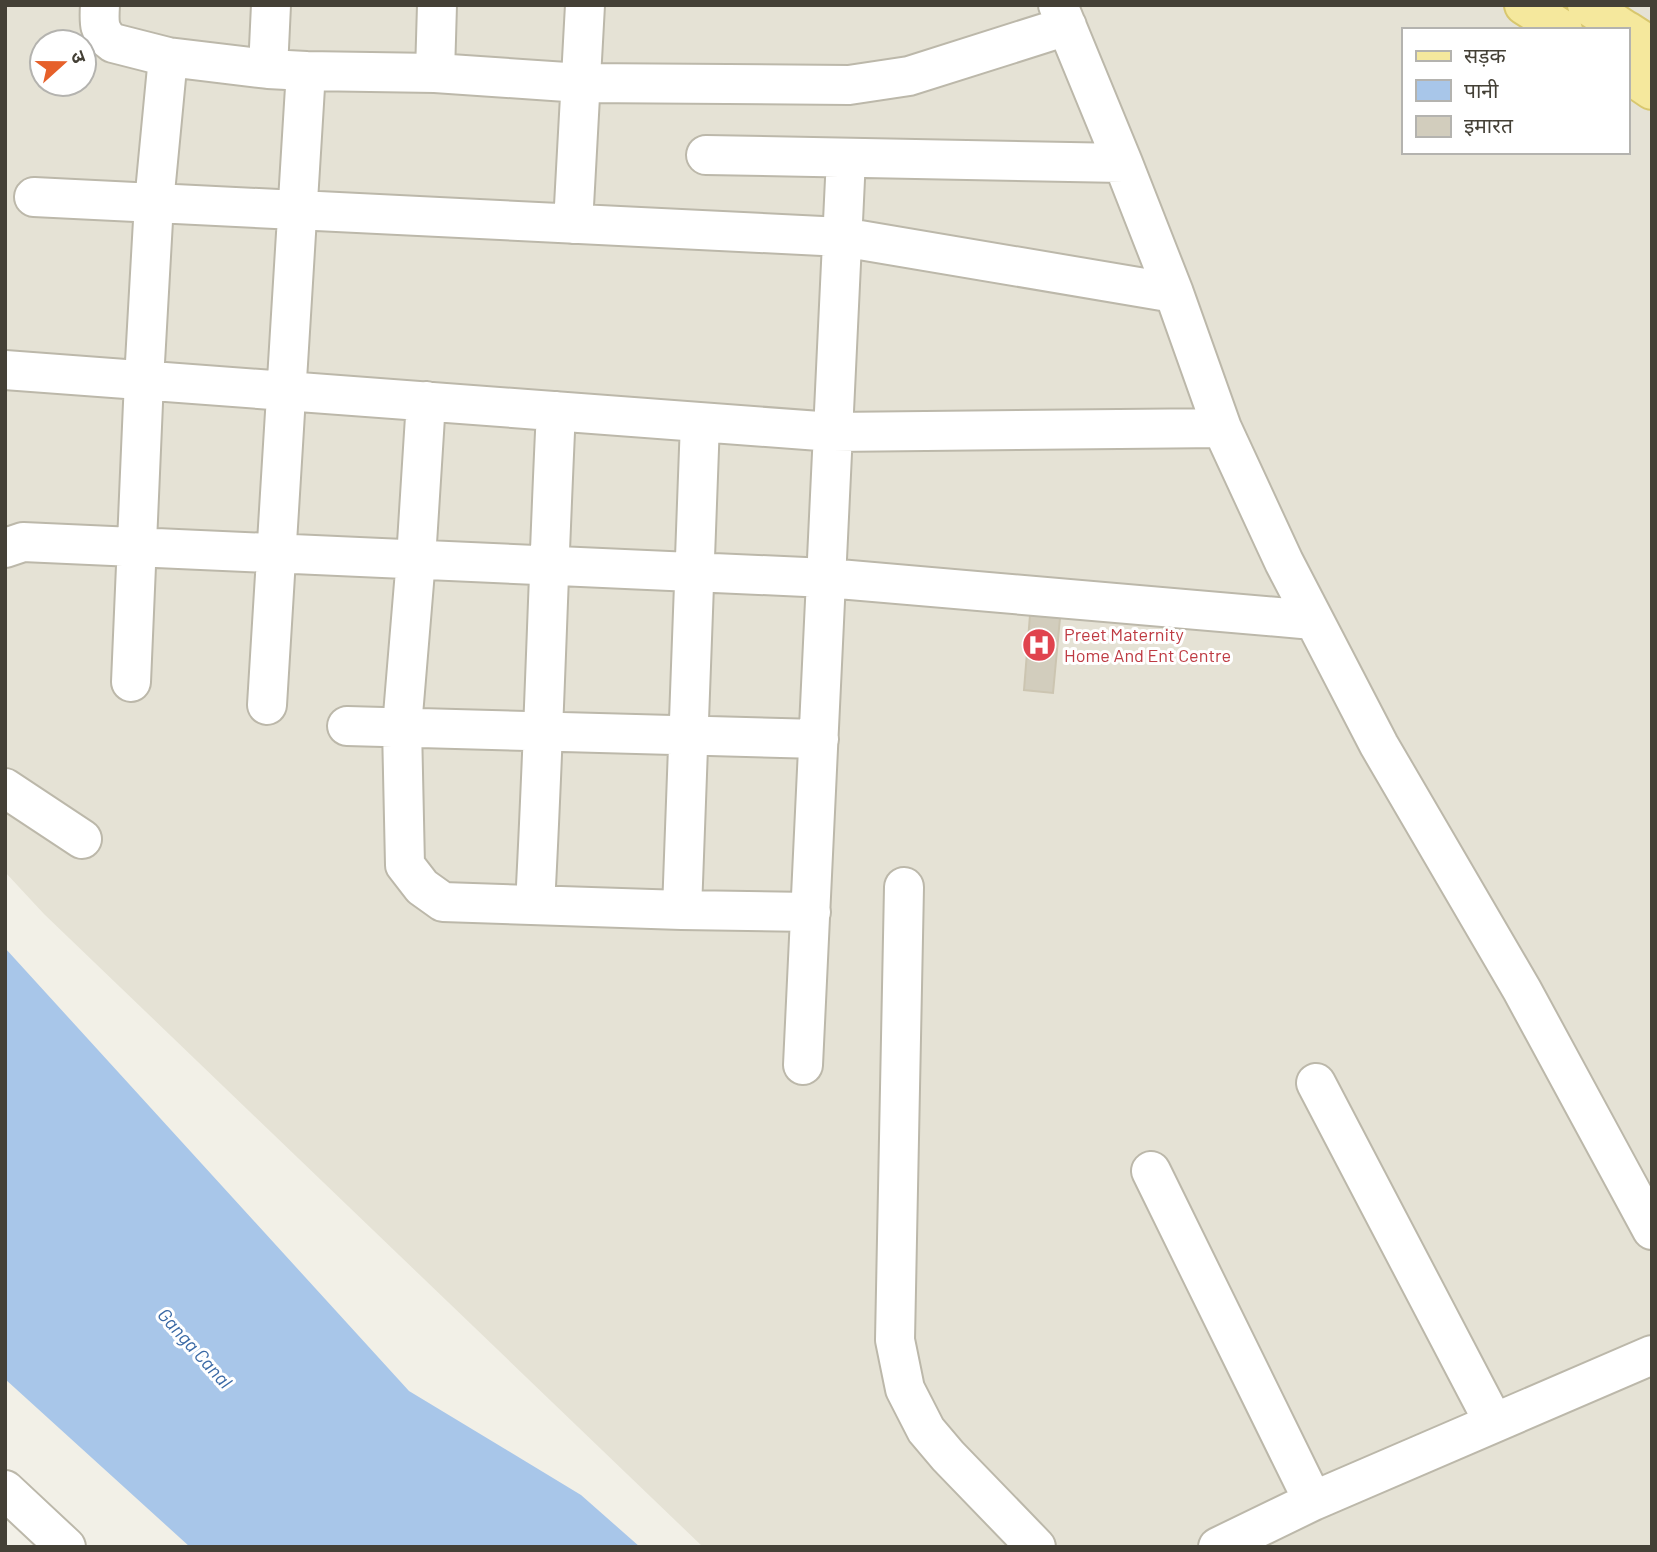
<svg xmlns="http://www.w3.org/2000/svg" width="1657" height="1552" font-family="Barlow,'Noto Sans Devanagari',sans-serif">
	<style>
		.residential { fill: #e5e2d5; fill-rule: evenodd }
		.water { fill: #a8c6e9 }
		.building { fill: #d2cdbd; stroke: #ccc5b1; stroke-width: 2 }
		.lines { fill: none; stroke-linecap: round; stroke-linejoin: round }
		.minor-casing { stroke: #bcb8aa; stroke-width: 42 }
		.major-casing { stroke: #d8c76e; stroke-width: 42 }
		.minor { stroke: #fff; stroke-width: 38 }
		.major { stroke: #f5e89d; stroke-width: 38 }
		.labels { text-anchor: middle; stroke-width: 6; stroke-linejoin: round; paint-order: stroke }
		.health-label { font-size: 18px; fill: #be3a42; stroke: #fff; text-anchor: start }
		.water-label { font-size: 19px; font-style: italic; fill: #3a69a5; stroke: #fff }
	</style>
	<rect width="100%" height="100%" fill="#f2f0e7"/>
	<path class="residential" d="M5,5H1652V1547H703L44,914L5,872ZM1403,30H1627V152H1403ZM42,42H84V84H42Z"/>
	<path class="water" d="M5,948L409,1391L581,1495L640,1547H190L5,1379Z"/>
	<path class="building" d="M1030,615L1060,618L1053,693L1024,690Z"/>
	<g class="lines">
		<g class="minor-casing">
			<path id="minor" d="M100,5C99,22 98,33 113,43L168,57L268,69L306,71L435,73L581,83L849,85L909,76L1067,26
				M1058,5L1123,163L1174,293L1222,428L1284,562L1379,745L1522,990L1652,1230
				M268,69L271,5
				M435,73L437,5
				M706,155L1123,163
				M34,197L842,237L1174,293
				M573,224L585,5
				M5,370L833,432L1222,428
				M426,401L416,559L402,727L405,865L422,887L443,902L682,910L811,912
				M5,548L23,542L827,578L1313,620
				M131,682L144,380L154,203L168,57
				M267,705L306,71
				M347,726L819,739
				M5,788L82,839
				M904,887L895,1340L905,1389L926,1430L948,1456L1036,1547
				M535,905C544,740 548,576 556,411
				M682,910L700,422
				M803,1065L846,158
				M1316,1083L1494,1423
				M1151,1171L1313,1501
				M5,1490L66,1547
				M1218,1547L1313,1501L1652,1355"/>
		</g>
		<g class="major-casing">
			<path id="major" d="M1524,5L1563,30
				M1587,5L1625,30
				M1627,31L1652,47
				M1627,73L1652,90"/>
		</g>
		<use href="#minor" class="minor"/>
		<use href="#major" class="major"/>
	</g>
	<defs>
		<g id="hospital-disc" transform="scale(1.75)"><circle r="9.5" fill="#e0444e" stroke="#fff"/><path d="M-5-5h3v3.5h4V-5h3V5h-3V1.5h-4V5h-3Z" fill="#fff"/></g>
	</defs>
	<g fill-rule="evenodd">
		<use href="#hospital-disc" x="1039" y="645"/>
	</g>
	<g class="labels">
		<g class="health-label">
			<text x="1064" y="641">Preet Maternity<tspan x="1064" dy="21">Home And Ent Centre</tspan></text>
		</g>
		<g class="water-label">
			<text transform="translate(195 1348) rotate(48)" y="7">Ganga Canal</text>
		</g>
	</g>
	<rect width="1657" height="1552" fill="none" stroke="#444036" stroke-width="14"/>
	<rect x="1402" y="28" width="228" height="126" fill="#ffffff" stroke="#b4b3af" stroke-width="2"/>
	<rect x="1416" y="51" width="35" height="10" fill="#f5e89d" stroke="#b4b3af" stroke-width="2"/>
	<text x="1464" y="63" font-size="21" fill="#444036">सड़क</text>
	<rect x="1416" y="80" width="35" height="21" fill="#a8c6e9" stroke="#b4b3af" stroke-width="2"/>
	<text x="1464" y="98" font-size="21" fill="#444036">पानी</text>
	<rect x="1416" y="116" width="35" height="21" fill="#d2cdbd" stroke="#b4b3af" stroke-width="2"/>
	<text x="1464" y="133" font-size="21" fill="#444036">इमारत</text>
	<g transform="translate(63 63) rotate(69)"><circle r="33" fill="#ffffff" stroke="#b4b3af" stroke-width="2"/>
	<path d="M0-5L12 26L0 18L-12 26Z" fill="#e6602a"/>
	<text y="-10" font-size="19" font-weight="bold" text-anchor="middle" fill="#444036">उ</text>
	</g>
</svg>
